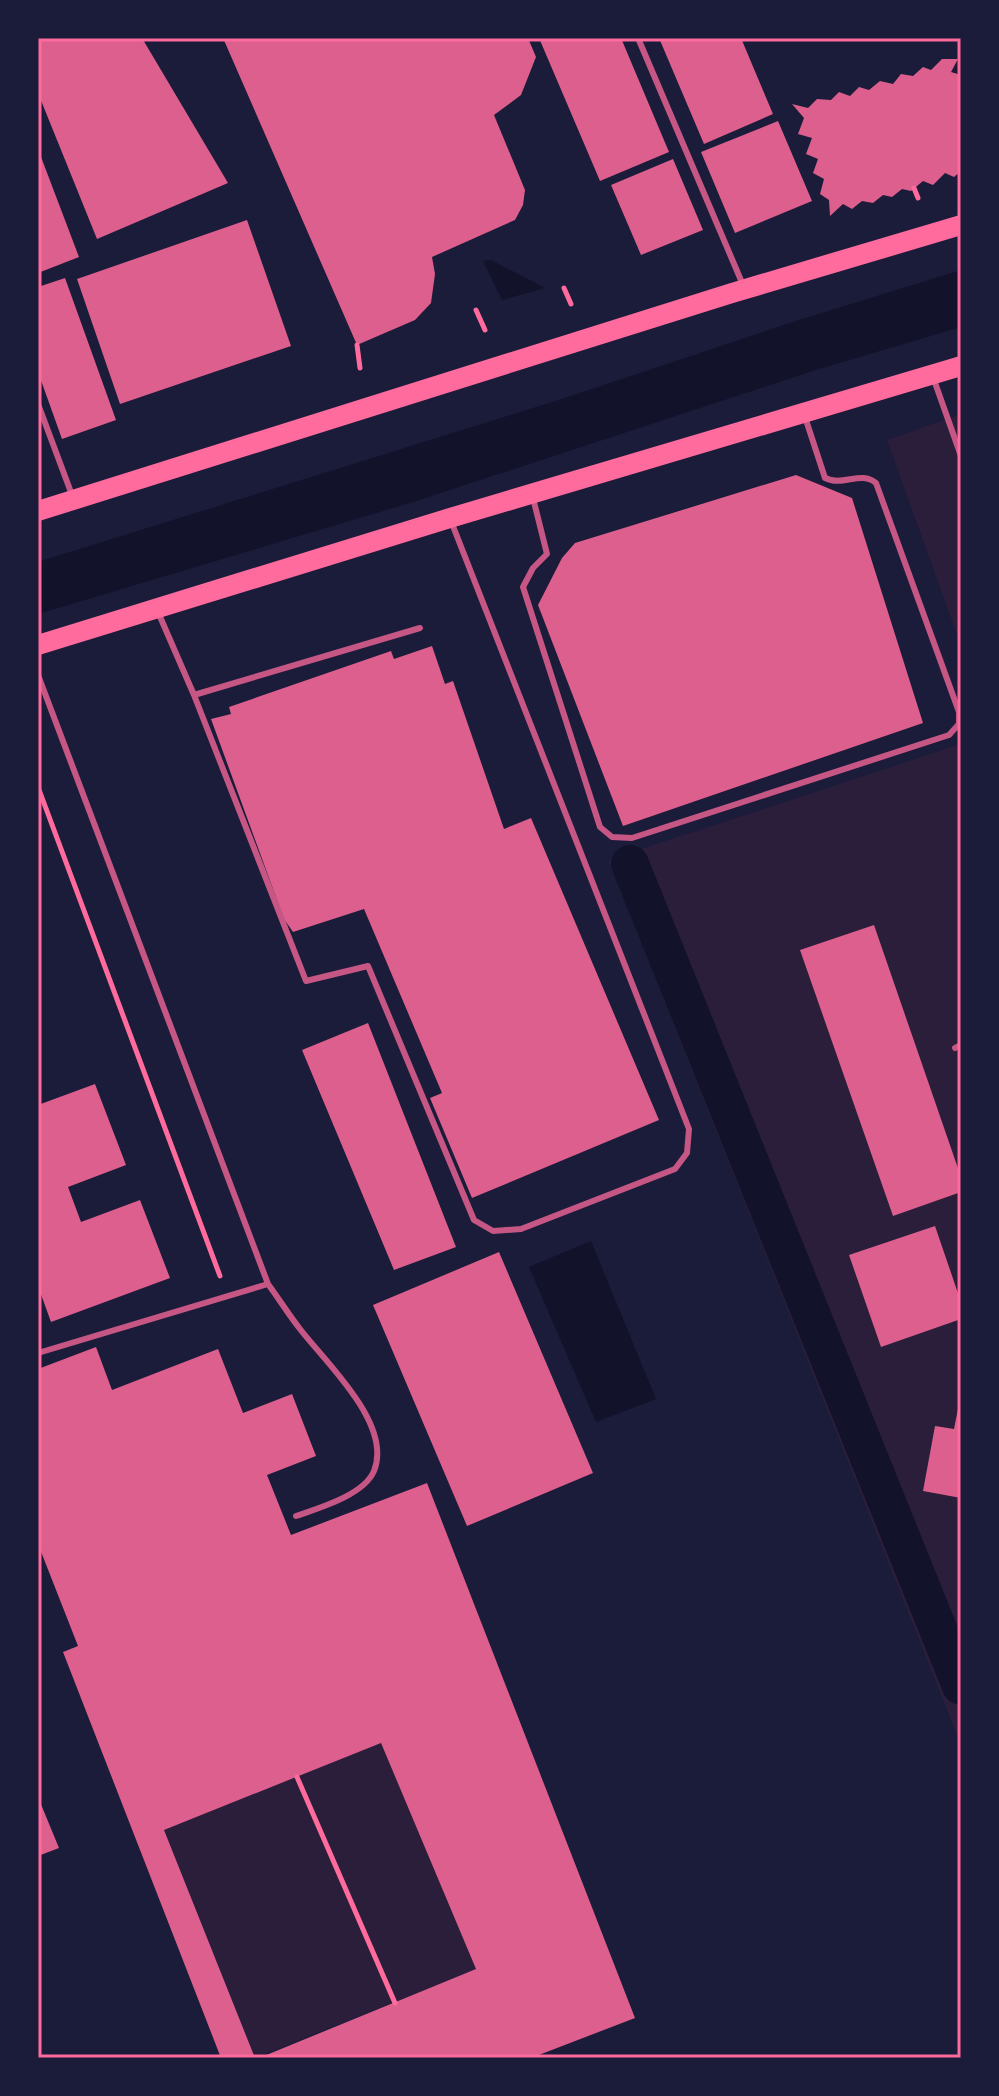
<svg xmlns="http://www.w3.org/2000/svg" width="999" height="2096" font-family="'DM Sans',sans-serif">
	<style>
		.green { fill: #2a1e3b }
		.water { fill: #12122b }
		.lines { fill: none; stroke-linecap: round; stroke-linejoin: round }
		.canal { stroke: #12122b; stroke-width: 38 }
		.building { fill: #dd5f8e }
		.path { stroke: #ff6b9d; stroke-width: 5 }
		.service { stroke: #c65784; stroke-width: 6 }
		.primary { stroke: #ff6b9d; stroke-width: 20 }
		.neatline { fill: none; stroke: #ff6b9d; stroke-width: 3 }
	</style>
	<rect width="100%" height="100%" fill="#1b1b3a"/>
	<path class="green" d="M961,414V646L887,440Z
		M961,744V1745L608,860Z
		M381,1743L476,1969L255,2058L164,1830Z"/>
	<path class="water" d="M491,260L545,288L502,300L483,261Z
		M961,270V327L819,369L413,502L38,614V562L562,399L799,320Z
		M591,1241L656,1399L596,1422L529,1267Z"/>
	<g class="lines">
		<path class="canal" d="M630,864L961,1686"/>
	</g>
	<path class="building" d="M38,38H142L228,183L97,239L38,93Z
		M223,38H528L536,57L521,95L494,115L525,190L523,205L515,220L432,257L435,274L431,303L415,320L357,345Z
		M539,38H621L669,152L600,181Z
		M659,38H741L773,114L704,144Z
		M942,59H958L951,72L961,75V171L954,177L945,173L933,185L923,181L911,191L902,189L892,197L883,195L873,203L862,201L852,209L843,204L830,216L829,200L820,194L824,179L813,173L818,159L806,154L812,138L798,134L804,118L792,104L808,108L817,99L831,100L839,92L850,96L859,87L869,90L880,81L893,84L901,74L913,76L923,67L931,70Z
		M778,121L812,201L735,233L701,152Z
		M38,149L79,257L38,273Z
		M673,159L703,230L641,255L611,185Z
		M247,220L291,346L120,404L77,279Z
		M65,278L116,420L62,439L38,372V287Z
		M796,475L852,498L923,723L623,826L538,605L562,558L575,543Z
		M432,646L445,684L453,681L504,829L531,818L659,1120L472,1198L430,1098L442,1093L364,909L293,932L284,919L211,719L231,714L229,707L391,651L394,659Z
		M874,925L961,1177V1192L893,1216L800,950Z
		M368,1023L456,1247L394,1270L302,1050Z
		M95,1084L126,1165L68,1187L81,1222L140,1200L170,1278L51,1322L38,1286V1105Z
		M935,1226L961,1302V1319L881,1347L849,1255Z
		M499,1252L593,1473L467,1526L373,1305Z
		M96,1347L112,1390L218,1349L243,1413L292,1394L316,1456L267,1475L291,1535L427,1483L635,2018L531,2058H259L476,1969L381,1743L164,1830L255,2058H221L63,1652L78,1646L38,1544V1369Z
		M960,1399L961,1400V1498L923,1491L935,1426L954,1429Z
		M38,1797L59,1848L38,1856Z"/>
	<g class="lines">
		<path class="path" d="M914,188L918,198
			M564,288L571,304
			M476,310L485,330
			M357,345L360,368
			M38,787L220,1276
			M297,1777L395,2003"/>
		<path class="service" d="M638,38L743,285
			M933,377L961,456
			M38,404L72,495
			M533,498L547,554L533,568L523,587L600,827L612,837L632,838L949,735L959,724V712L876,483C861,470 843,487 825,478L805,417
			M158,612L194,695L306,981L368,966L474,1220L493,1231L521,1229L675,1169L687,1153L689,1129L451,521
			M38,675L268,1284C279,1299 289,1315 300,1329C326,1363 393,1424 374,1471C364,1495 319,1508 296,1516
			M194,695L420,628
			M955,1048L961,1045
			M38,1353L268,1284"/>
		<path class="primary" d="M38,511L732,293L961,225
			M38,645L450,518L961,366"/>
	</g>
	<rect width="999" height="2096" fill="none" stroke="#1b1b3a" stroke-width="80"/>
	<rect x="40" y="40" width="919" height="2016" class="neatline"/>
</svg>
